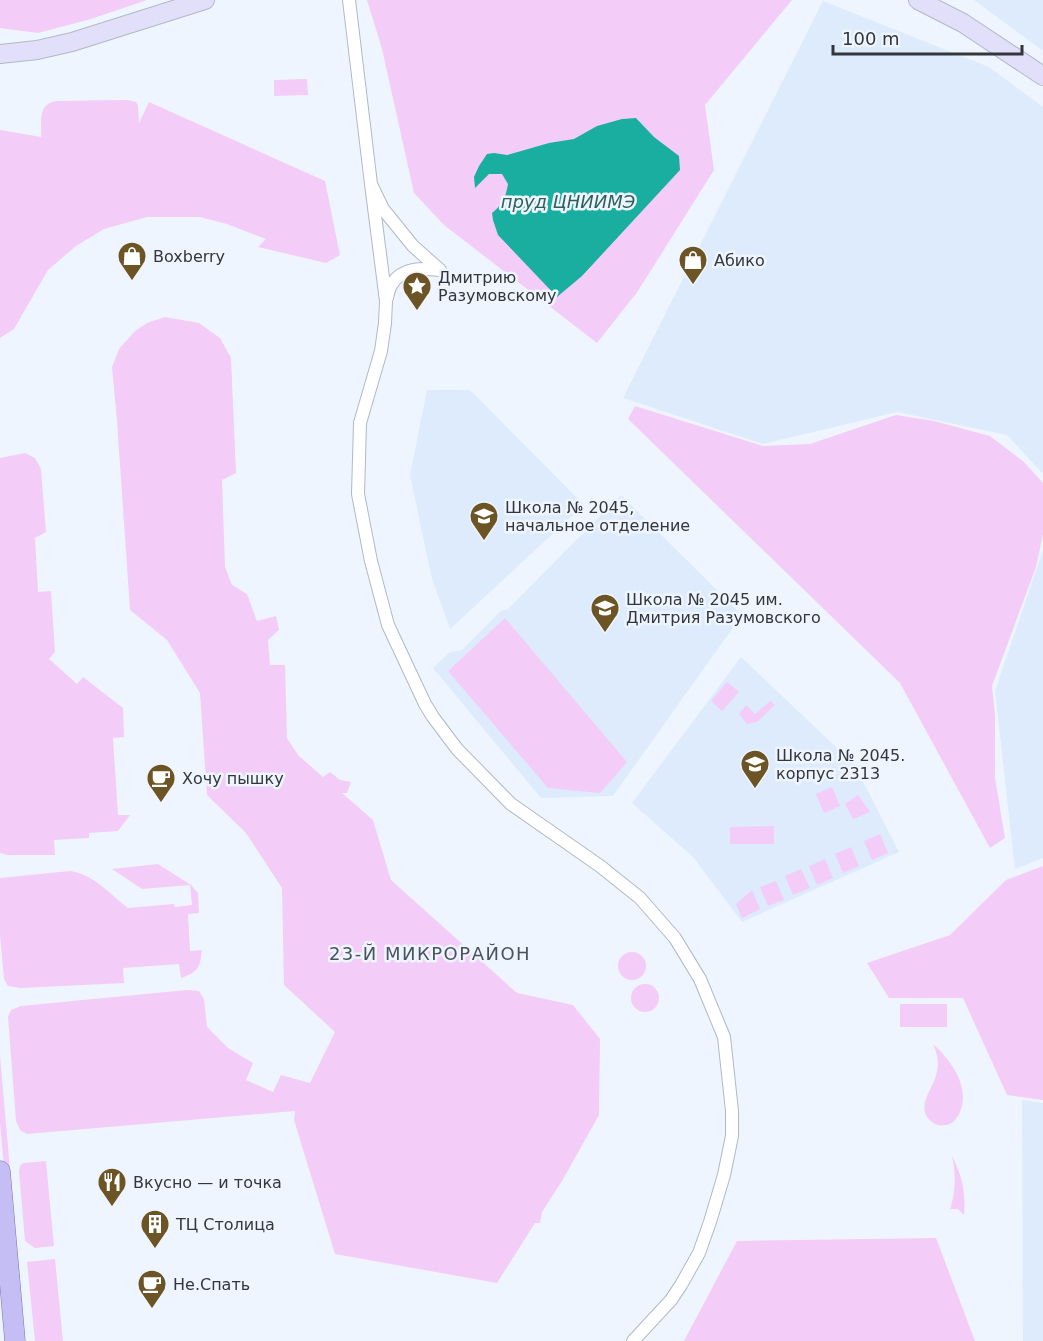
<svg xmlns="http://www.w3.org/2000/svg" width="1043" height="1341" font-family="'DejaVu Sans',sans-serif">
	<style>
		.built { fill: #ddebfd }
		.green { fill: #f4ccf8 }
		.water { fill: #1aaea0 }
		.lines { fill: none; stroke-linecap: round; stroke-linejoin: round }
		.street-casing { stroke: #b0b9c4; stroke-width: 14 }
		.secondary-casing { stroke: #b0b9c4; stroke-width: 20 }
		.primary-casing { stroke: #7973af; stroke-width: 21 }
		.street { stroke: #fff; stroke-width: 12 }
		.secondary { stroke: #e2dffa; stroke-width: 18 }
		.primary { stroke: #c5bef5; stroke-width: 20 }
		.labels { text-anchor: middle; stroke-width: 5; stroke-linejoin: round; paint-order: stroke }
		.poi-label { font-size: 16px; fill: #33373b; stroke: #eef5ff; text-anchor: start }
		.water-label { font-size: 18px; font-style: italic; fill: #2c625b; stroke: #eef5ff }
		.neighbourhood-label { font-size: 18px; letter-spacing: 1.5px; fill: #4a525c; stroke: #eef5ff }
	</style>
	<rect width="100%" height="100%" fill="#eef5ff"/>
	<path class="built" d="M974,0H1043V51Z
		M823,1L989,67L1043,107V474L1007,435L897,412L763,444L623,398Z
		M427,390H470L584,505L450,629L432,579L410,475Z
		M621,495L742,615L613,796L541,798L433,668L450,652L462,650L502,610H507Z
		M1043,550V858L1015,869L995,691Z
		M741,657L854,764L899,852L742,922L693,857L632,803Z
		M1022,1100L1043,1103V1341H1023Z"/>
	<path class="green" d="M0,0H147L91,19L38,33L0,28Z
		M367,0H792L705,105L714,170L638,291L597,343L444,225L414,193L382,49Z
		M307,79L308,95L274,96V80Z
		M127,100L136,102L138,106L139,123L149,102L325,181L340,255L326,263L258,247L266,239L227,224L200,217H147L104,229L76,246L48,270L14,329L0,338V130L41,137C42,122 37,106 55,101Z
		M165,317L199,323L220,338L231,358L236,473L222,480L225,567L232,585L247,594L257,621L276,616L279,630L268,640L270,665H285L287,738L298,755L323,777L330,772L340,780L351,782L347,793H342L373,820L391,880L517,993L573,1005L600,1039L599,1115L562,1181L542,1212L540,1223H535L497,1283L335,1254L294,1120L295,1111L27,1134L20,1130L16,1121L8,1017L11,1010L21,1006L187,990L199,991L204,999L207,1027L228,1048L253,1063L246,1080L273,1092L281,1075L310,1083L335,1032L284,985L282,888L246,833L207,795L200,693L167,640L130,610L117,421L112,367L119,349L135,331L147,323Z
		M635,406L763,446L810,444L896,415L934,421L990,436L1024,462L1043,483V534L1036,567L992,686L995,715V778L1005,838L990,848L900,683L628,419Z
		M25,453L35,458L41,469L46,532L35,538L38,592L51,591L55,652L49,659L77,684L83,677L123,708L124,737L113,738L118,815H130L118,831L89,833V838L54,840L55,855H8L0,853V458Z
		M505,618L627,762L600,793L548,788L448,671Z
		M727,682L739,692L722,711L711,701Z
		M770,701L775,705L757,722L747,724L739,714L746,705L755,714Z
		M832,787L840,806L824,813L816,794Z
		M858,795L870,812L853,819L845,804Z
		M774,826V844H730V827Z
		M880,834L888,853L872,860L864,841Z
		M851,847L859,866L843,873L835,854Z
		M825,859L833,878L817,885L809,866Z
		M158,864L191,885L198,893L199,913L188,914L190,951L202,950C200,968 198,972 181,978L179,964L123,968L124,983L21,988L8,986L4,979L0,935V878L70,871C93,874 110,894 128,908L174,904L175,907L192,905L190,885L142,889L112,869Z
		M1043,866V1100L1007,1095L963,998H889L867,963L950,935L1006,880Z
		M801,869L810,888L793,895L785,876Z
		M776,881L784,900L768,906L760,887Z
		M752,890L760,909L742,918L736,904Z
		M618 966a14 14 0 1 1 28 0a14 14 0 1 1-28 0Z
		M631 998a14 14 0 1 1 28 0a14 14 0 1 1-28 0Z
		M900,1004H947V1027H900Z
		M933,1044C951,1060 972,1089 959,1114C956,1119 952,1125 945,1125C940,1126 936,1125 932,1122C913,1107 935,1088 937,1071C939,1061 937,1053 933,1044Z
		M0,1056L25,1341H20L0,1123Z
		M952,1156C962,1175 966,1193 964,1215L958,1209H950C956,1191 956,1175 952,1156Z
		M46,1161L54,1246L35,1248L25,1241L19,1171L20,1166L23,1163Z
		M936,1238L975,1341H684L737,1241Z
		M55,1259L63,1341H35L27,1262Z"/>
	<path class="water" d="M636,118L654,137L679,156L680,170L582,276L557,297L498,235L493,220L492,213C504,203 505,199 508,184L502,174H489L475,188L474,177L479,166L487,154L494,153L507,155L549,143L574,139L597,126L622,119Z"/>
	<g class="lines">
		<g class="street-casing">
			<path id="street" d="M349,0L371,184L383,209L413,246L440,270
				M371,184L386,301L385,323L381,351L360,423L358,494L371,561L388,625L425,704L433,717L457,749L511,804L600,866L640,898L675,938L700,979L724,1037L732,1111V1136L724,1175L710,1222L699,1253L681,1285L671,1300L633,1341
				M387,298C388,293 389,288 392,284C402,267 423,268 440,270"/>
		</g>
		<g class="secondary-casing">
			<path id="secondary" d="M918,0L963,23L1043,76
				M0,54L37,50L72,42L205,0"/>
		</g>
		<g class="primary-casing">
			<path id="primary" d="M0,1171L15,1341"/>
		</g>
		<use href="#street" class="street"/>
		<use href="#secondary" class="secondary"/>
		<use href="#primary" class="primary"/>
	</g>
	<defs>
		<g id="shop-pin" transform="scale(1.5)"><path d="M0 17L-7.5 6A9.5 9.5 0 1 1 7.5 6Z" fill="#6d5425" stroke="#eef5ff"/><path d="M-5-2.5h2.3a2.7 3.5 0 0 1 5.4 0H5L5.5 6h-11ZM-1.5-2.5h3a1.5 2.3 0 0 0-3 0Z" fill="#fff"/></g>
		<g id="sight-pin" transform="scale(1.5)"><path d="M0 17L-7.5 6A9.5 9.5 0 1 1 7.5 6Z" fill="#6d5425" stroke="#eef5ff"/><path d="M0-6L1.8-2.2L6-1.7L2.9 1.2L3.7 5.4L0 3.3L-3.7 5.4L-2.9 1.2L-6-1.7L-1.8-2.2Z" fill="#fff"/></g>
		<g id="school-pin" transform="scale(1.5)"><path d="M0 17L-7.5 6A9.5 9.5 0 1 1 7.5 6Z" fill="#6d5425" stroke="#eef5ff"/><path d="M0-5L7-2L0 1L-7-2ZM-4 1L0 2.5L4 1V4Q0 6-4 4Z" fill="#fff"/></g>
		<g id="cafe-pin" transform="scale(1.5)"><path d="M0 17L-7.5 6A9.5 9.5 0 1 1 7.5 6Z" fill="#6d5425" stroke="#eef5ff"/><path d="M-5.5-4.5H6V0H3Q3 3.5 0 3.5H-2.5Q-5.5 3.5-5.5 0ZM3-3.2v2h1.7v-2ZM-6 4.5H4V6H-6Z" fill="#fff"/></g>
		<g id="restaurant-pin" transform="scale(1.5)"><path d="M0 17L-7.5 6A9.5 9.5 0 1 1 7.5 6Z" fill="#6d5425" stroke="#eef5ff"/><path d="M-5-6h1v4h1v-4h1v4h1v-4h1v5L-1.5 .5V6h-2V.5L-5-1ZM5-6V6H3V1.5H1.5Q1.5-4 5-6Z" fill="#fff"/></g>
		<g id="building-pin" transform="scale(1.5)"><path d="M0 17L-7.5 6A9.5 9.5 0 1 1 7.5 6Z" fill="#6d5425" stroke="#eef5ff"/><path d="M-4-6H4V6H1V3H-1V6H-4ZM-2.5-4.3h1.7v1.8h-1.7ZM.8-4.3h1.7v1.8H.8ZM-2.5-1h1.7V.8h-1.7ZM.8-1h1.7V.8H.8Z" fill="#fff"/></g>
	</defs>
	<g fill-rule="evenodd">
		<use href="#shop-pin" x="132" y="256"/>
		<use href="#shop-pin" x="693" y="260"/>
		<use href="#sight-pin" x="417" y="286"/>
		<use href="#school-pin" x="484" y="516"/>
		<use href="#school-pin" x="605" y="608"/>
		<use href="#school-pin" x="755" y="764"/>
		<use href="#cafe-pin" x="161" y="778"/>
		<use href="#restaurant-pin" x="112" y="1182"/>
		<use href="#building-pin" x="155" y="1224"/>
		<use href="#cafe-pin" x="152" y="1284"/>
	</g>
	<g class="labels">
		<g class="poi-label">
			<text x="153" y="262">Boxberry</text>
			<text x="714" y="266">Абико</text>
			<text x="438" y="283">Дмитрию<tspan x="438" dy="18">Разумовскому</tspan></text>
			<text x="505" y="513">Школа № 2045,<tspan x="505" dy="18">начальное отделение</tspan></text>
			<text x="626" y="605">Школа № 2045 им.<tspan x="626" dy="18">Дмитрия Разумовского</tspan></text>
			<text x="776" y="761">Школа № 2045.<tspan x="776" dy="18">корпус 2313</tspan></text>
			<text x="182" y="784">Хочу пышку</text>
			<text x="133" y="1188">Вкусно — и точка</text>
			<text x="176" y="1230">ТЦ Столица</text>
			<text x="173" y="1290">Не.Спать</text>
		</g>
		<g class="water-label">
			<text x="568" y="208">пруд ЦНИИМЭ</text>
		</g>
		<g class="neighbourhood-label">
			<text x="430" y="960">23-Й МИКРОРАЙОН</text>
		</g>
	</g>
	<path d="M833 45v9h189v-9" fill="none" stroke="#33373b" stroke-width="3"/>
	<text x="842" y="45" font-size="18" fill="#33373b" stroke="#eef5ff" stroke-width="4.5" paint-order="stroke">100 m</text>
</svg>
